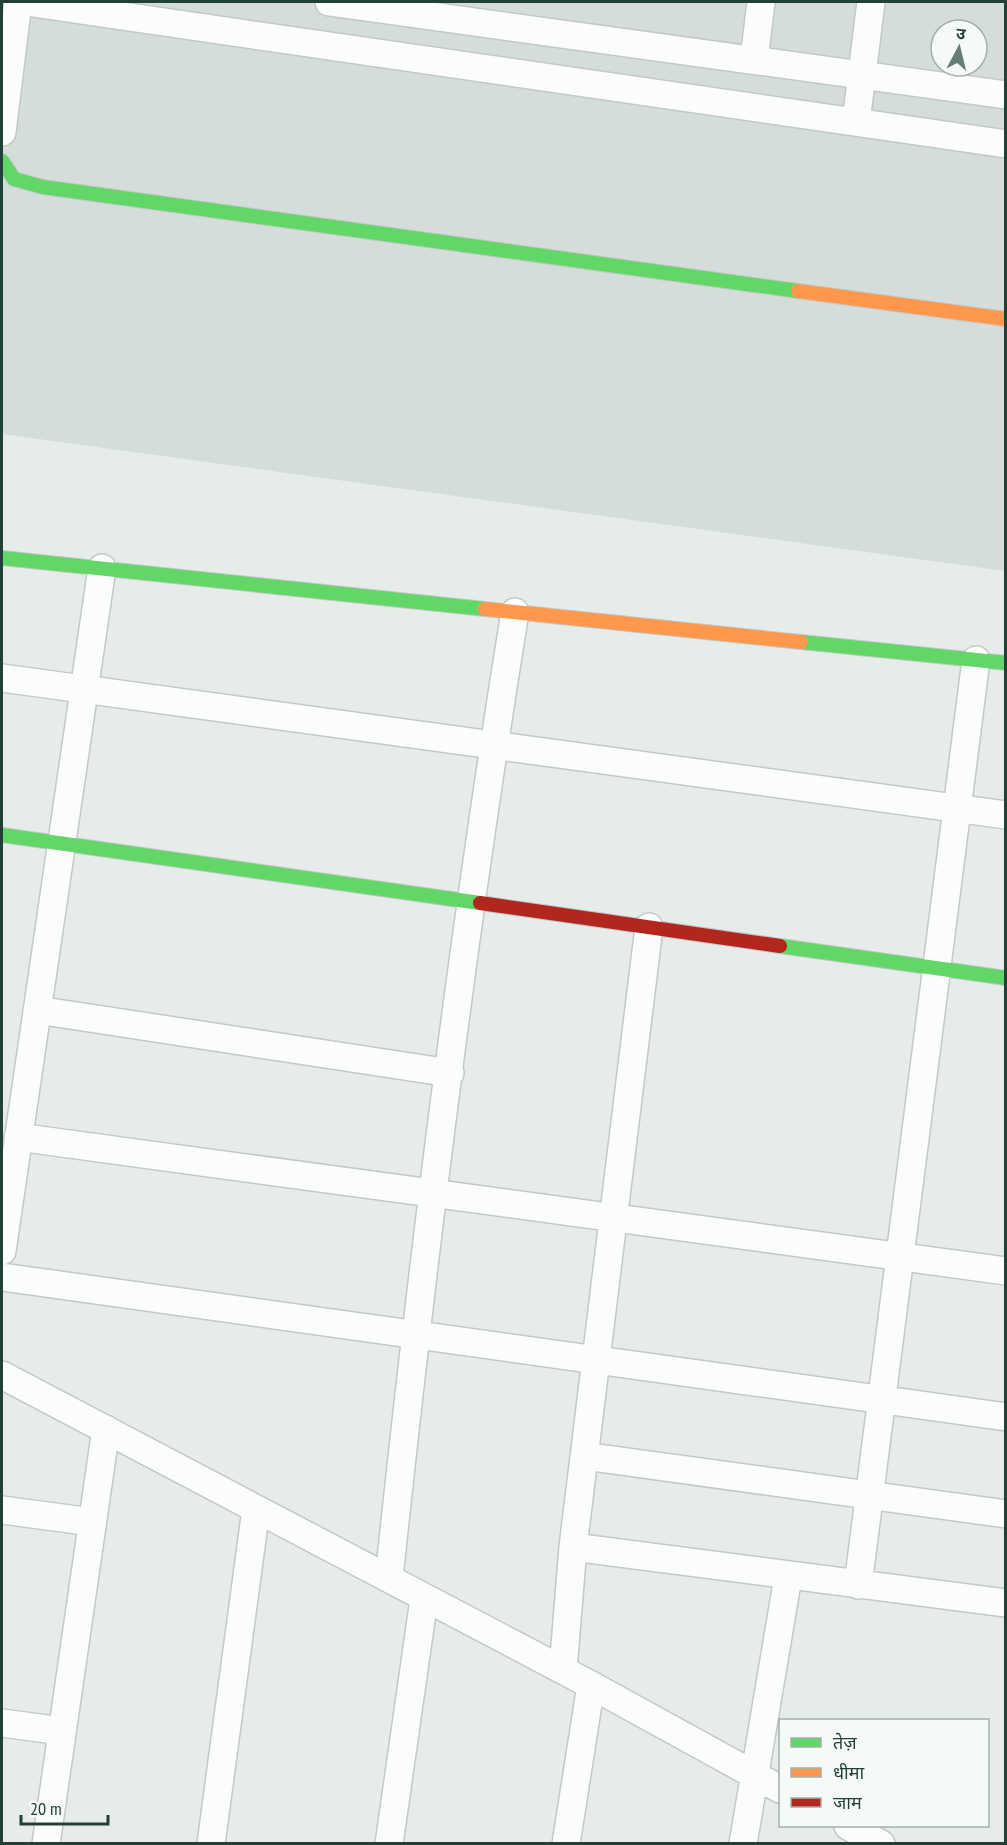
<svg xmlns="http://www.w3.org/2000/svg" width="1007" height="1845" font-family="'PT Sans Narrow','Noto Sans Devanagari',sans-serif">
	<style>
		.built { fill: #d4ddd9; fill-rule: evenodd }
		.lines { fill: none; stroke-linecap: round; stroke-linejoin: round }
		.street-casing { stroke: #c3c9c6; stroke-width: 30 }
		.fast-casing { stroke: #c2c9c6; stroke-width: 16 }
		.slow-casing { stroke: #c2c9c6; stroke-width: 16 }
		.jam-casing { stroke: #c2c9c6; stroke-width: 16 }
		.street { stroke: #fbfcfc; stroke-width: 27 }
		.fast { stroke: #63d668; stroke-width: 14 }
		.slow { stroke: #ff974d; stroke-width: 14 }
		.jam { stroke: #b3261e; stroke-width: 14 }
	</style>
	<rect width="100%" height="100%" fill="#e6ece9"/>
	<path class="built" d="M2,2H1005V571L2,434ZM941,30H977V66H941Z"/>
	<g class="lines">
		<g class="street-casing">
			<path id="street" d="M26,2L1006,144
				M329,2L1006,95
				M754,60L761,2
				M856,122L871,2
				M2,132L18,2
				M2,678L1006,815
				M37,1010L450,1073
				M18,1137L1006,1271
				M2,1251L102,568
				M2,1277L1006,1417
				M2,1375L591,1685L780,1789
				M584,1456L1006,1514
				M2,1510L92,1522
				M573,1547L1006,1603
				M389,1578C423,1255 463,933 515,612
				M858,1585L976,660
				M563,1670L573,1547L649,927
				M2,1723L62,1731
				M848,1826L881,1844
				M46,1844L106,1429
				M211,1844L256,1509
				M389,1844L424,1599
				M566,1844L591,1685
				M743,1844L788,1577"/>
		</g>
		<g class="fast-casing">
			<path id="fast" d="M2,161L14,179L43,187L798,291
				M2,558L485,609
				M801,642L1006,663
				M2,835L480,903
				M780,946L1006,978"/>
		</g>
		<g class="slow-casing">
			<path id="slow" d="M798,291L1006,319
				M485,609L801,642"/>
		</g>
		<g class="jam-casing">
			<path id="jam" d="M480,903L780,946"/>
		</g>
		<use href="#street" class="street"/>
		<use href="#fast" class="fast"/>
		<use href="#slow" class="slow"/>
		<use href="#jam" class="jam"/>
	</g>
	<rect width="1007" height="1845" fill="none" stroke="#234038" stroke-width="6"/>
	<rect x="779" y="1719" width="210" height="108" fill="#f5faf7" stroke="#a1b0ab" stroke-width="1.5"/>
	<rect x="791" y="1738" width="30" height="9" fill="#63d668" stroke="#a1b0ab" stroke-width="1.5"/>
	<text x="833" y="1749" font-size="18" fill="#234038">तेज़</text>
	<rect x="791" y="1768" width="30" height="9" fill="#ff974d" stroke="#a1b0ab" stroke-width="1.5"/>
	<text x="833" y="1779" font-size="18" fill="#234038">धीमा</text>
	<rect x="791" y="1798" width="30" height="9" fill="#b3261e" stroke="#a1b0ab" stroke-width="1.5"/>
	<text x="833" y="1809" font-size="18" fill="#234038">जाम</text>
	<g transform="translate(959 48) rotate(7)"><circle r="28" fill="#f5faf7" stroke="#a1b0ab" stroke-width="1.5"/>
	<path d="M0-4.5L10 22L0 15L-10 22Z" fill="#677c76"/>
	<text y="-9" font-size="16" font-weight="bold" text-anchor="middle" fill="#234038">उ</text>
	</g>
	<path d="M21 1815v9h87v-9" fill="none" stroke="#234038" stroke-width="3"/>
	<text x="30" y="1815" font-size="18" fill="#234038" stroke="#f5faf7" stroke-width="4.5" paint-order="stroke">20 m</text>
</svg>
